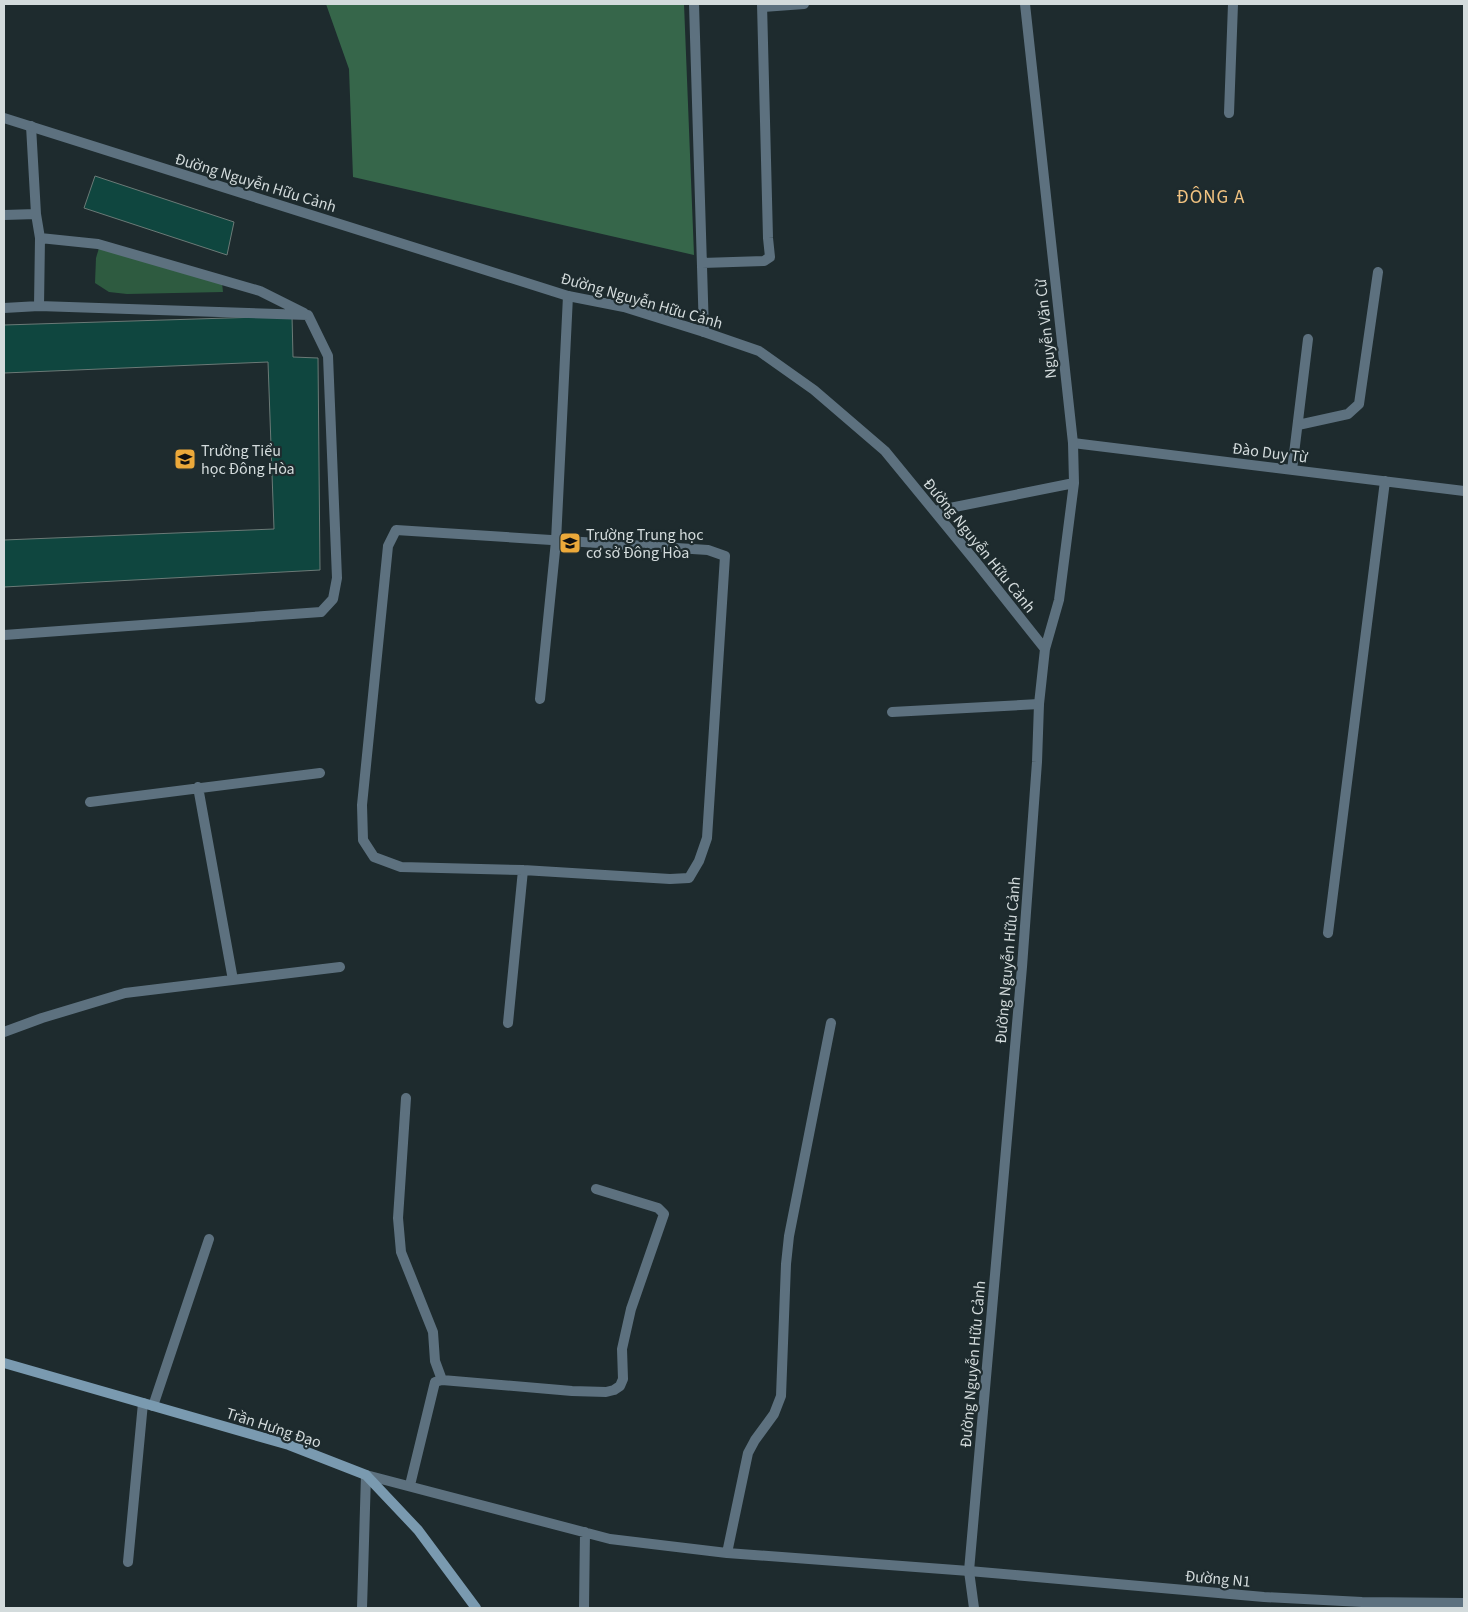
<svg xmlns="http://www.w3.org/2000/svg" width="1468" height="1612" font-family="'Source Sans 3',sans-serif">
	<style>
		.green { fill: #2e5b40 }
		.forest { fill: #36664a }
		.building { fill: #0f463f; stroke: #6b7a77 }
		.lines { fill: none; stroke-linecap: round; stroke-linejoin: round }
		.service { stroke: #5d717f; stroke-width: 10 }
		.minor { stroke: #5d717f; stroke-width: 10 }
		.tertiary { stroke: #5d717f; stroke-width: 10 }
		.secondary { stroke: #7a9ab0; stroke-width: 10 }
		.labels { text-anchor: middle; stroke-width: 4.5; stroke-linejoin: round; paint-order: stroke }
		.street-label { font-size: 16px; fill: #d3dbdc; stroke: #1e2b2e }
		.poi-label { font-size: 16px; fill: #d3dbdc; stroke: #1e2b2e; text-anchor: start }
		.quarter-label { font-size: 19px; letter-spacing: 1px; fill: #f2c381; stroke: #1e2b2e }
	</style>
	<rect width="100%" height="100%" fill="#1e2b2e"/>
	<path class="green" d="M99,248L222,283L223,292L127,294L109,292L95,283L96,258Z"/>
	<path class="forest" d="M326,4H684L694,255L353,177L349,69Z"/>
	<path class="building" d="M95,176L234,222L227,255L84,208Z
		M292,316L293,357L318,358L320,570L4,587V540L274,529L268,362L4,373V325Z"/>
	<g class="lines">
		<path class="service" d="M694,4L704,332
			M763,7L804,4
			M4,215L36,214
			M40,238L98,244L260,291L304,313
			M702,263L764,261L770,257L768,238L762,4
			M4,308L39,306L40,238L36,214L31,126
			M396,530L708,550L725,556L707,838L699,861L689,878L670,879L523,870L401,867L374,857L363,840L362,805L388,546Z
			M4,635L321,612L333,599L337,578L328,356L308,315L39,306
			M540,699L556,541L568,296
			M892,712L1039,704
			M508,1023L523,870"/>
		<path class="minor" d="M1229,113L1233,4
			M1298,425L1348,414L1359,404L1378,272
			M1073,443L1464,491
			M1292,470L1308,339
			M198,787L233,980
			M90,802L320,773
			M1328,933L1385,481
			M4,1032L42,1018L125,993L340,967
			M406,1098L398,1218L401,1252L433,1332L435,1361L442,1380L435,1382L410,1485
			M442,1380L572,1391L606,1392L614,1390L620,1386L623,1379L622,1349L631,1309L664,1214L658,1208L596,1189
			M153,1406L209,1239
			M727,1553L748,1453L755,1440L774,1414L781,1396L786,1264L789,1236L831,1023
			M128,1562L143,1403
			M362,1608L366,1475L610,1539L727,1553L969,1571L1264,1597L1362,1602L1464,1603
			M584,1608L585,1532"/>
		<path class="tertiary" d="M1025,4L1073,443L1074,483L1059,600L1045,649
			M4,118L568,296L624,307L704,332L759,351L814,390L885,451L976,562L1045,649L1039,704L1037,762L1022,967L969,1571L974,1608
			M935,511L1074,483"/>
		<path class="secondary" d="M4,1363L289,1445L366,1475L418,1530L476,1608"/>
	</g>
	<defs>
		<g id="school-square" transform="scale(1.125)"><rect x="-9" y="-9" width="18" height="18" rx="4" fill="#eca93a" stroke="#1e2b2e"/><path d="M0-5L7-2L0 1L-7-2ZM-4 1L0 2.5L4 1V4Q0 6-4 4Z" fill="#111"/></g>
	</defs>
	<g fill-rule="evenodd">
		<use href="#school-square" x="185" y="459"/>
		<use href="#school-square" x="570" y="543"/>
	</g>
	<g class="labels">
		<g class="street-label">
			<text transform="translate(256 182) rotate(17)" y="6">Đường Nguyễn Hữu Cảnh</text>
			<text transform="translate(642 300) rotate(16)" y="6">Đường Nguyễn Hữu Cảnh</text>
			<text transform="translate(1045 329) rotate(-96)" y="6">Nguyễn Văn Cừ</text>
			<text transform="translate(1270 452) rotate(7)" y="6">Đào Duy Từ</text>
			<text transform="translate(980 545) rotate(51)" y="6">Đường Nguyễn Hữu Cảnh</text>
			<text transform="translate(1007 960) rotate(-85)" y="6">Đường Nguyễn Hữu Cảnh</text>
			<text transform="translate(972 1364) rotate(-85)" y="6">Đường Nguyễn Hữu Cảnh</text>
			<text transform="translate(274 1427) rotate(18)" y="6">Trần Hưng Đạo</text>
			<text transform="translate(1218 1578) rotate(5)" y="6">Đường N1</text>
		</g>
		<g class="poi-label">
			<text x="201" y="456">Trường Tiểu<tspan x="201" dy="18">học Đông Hòa</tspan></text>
			<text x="586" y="540">Trường Trung học<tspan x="586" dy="18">cơ sở Đông Hòa</tspan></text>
		</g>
		<g class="quarter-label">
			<text x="1211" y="203">ĐÔNG A</text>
		</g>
	</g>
	<rect width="1468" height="1612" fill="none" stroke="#d3dbdc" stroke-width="10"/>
</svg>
